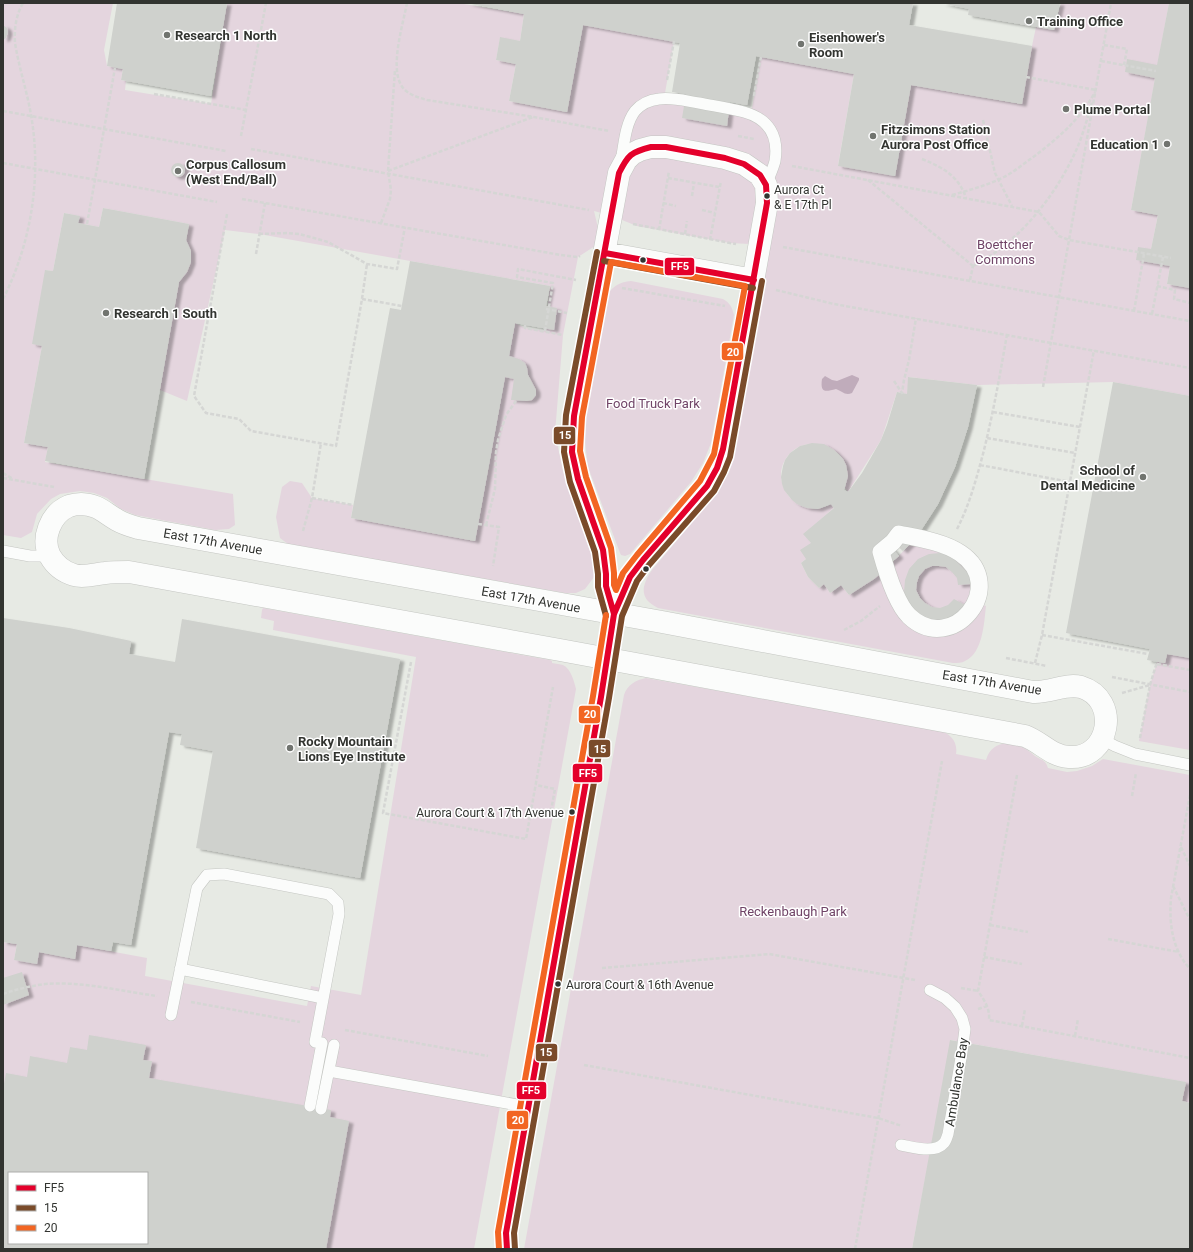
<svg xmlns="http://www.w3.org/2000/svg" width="1193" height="1252" font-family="Roboto,sans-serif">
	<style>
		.green { fill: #e4d5de; fill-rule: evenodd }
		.water { fill: #c0acbb }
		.building { fill: #cfd1cd; fill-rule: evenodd; filter: url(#shadow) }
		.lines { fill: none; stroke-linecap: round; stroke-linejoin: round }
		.service-casing { stroke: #c4c6c2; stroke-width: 12 }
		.pedestrian-casing { stroke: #c4c6c2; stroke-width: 18 }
		.minor-casing { stroke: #c4c6c2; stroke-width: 23 }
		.path { stroke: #d5d6d4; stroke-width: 2.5; stroke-dasharray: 4 2; stroke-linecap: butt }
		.service { stroke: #fbfcfb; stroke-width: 11 }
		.pedestrian { stroke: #fbfcfb; stroke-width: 17 }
		.minor { stroke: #fbfcfb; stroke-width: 22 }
		.path-bridge { stroke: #d5d6d4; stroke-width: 2.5; stroke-dasharray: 4 2; stroke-linecap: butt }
		.bus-1-casing { stroke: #fff; stroke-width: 9 }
		.bus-2-casing { stroke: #fff; stroke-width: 9 }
		.bus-3-casing { stroke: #fff; stroke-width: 9 }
		.bus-1 { stroke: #e4002b; stroke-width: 6 }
		.bus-2 { stroke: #7a4b2a; stroke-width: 6 }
		.bus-3 { stroke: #f26522; stroke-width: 6 }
		.poi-dot { fill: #71746f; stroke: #fff; stroke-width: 1.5 }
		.bus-dot { fill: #323430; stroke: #fff; stroke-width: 1.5 }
		.labels { text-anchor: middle; stroke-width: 3; stroke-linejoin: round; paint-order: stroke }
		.bus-label { font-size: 12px; fill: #323430; stroke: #fff; text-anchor: start }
		.poi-label { font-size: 13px; font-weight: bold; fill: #323430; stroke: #fff; text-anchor: start }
		.park-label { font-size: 13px; fill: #704467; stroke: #fff }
		.street-label { font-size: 13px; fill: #323430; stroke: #fff }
		.line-badge { stroke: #fff; stroke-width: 1.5 }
		.badge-label { font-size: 11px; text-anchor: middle; font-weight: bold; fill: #fff }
	</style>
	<defs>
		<filter id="shadow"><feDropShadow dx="4.5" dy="2.5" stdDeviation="1" flood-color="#0004"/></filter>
	</defs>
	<rect width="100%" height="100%" fill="#e7eae4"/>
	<path class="green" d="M3,3H113L104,50L107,66L123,69L121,80L126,81L125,90L211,104L227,3H458L524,14L520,41L500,38L496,60L516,64L509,101L567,112L583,25L674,41L664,99L751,114L761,57L854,74L838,165L895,176L911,85L1021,104L1032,46L1036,27L1054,30L1061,3H1169L1131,210L1158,215L1151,249L1172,253L1167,284L1190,288V396L1113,382L977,385L909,377L907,394L897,392L881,440L848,492L845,488C848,474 848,461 836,452C820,439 796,441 785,460C775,477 785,499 802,506C811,510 823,509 831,504L834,508L804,534L811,543L806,559L801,563L808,577L819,588L824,584L830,593L841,585L849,595L886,569L916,538L967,558L978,603L986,606C984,623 983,653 965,661C962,663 957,663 953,663L658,608C639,599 641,586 652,570L706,506L727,474L770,245L730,243L637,226L612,216L594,211L598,228L595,246L578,257L563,335L555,433L563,471L585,535L594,564V577L585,589L576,593H565L288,544L280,538L276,517L282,487L290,481L302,483L312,498L353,505L351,518L475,541L515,323L525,328L545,331L550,286L259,234L225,230L187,401L160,390L189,224L103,208L99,227L78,223L79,216L64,213L53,271L45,270L42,346L24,443L48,447L45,462L233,494L235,525L229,529L215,530L135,515L121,509L107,498L94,493L80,491L60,494L51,499L37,514L32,532L21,538L3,535Z
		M631,281L723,299C730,303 732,307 734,315L711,443L703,463L691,482L630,554L625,556L621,555L620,553L588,467L586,451L584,428L608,293C615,285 620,282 631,281Z
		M263,608L550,660L552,661V663C556,664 560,664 563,665C571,669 574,681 576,689L474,1249H3V942L17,944L14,960L39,952L75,959L77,945L147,958L145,976L307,1006L311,986L361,995L416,657L273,630L274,621L261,618L262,610ZM9,1173H147V1243H9Z
		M1167,654L1190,658V750L1139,741L1150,685L1157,662L1165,663Z
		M646,678L939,730C951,734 958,742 956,754L986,760C991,743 1006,740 1022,747C1027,749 1031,753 1035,756C1042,761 1045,759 1048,768L1067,772L1077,771L1092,766L1103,759L1190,775V1103L1182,1101L1185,1082L951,1040L912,1249H524L624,695C627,685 636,680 646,678Z"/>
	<path class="water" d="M852,375L859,378V380L852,393C845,396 842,391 836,389C825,392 820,393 822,379L825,376L832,380L837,381Z"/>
	<path class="building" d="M117,3H227L211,96L121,80L123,69L107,66Z
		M466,3H913L909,25L1032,46L1022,104L911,85L895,176L838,166L854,74L756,56L747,105L730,102L727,126L682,118L686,94L672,92L680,43L583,25L567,112L509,101L516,64L496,60L500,37L520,41L524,14Z
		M941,3H1060L1054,30L968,15L969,9Z
		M1169,3H1190V288L1167,284L1170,266L1136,260L1138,247L1151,249L1158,215L1131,210L1155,78L1125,72L1127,59L1157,65Z
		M3,25L7,28L8,32L6,38L3,40Z
		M171 170a7 7 0 1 1 14 0a7 7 0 1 1-14 0Z
		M103,208L189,224L186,240L191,251V262L187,272L179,282L144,479L45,461L48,447L24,443L42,346L32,344L45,270L53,271L64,213L80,216L78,223L99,227Z
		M410,261L550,286L546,306L557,308L554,330L515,323L509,356L519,359L525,363L527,368L528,375L536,390V395L532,400L527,401L511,400L514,379L505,377L475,541L351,518L390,308L401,310Z
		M908,377L977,385L968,427L955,467L938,504L916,538L903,551L893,542L889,545L899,556L888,565L886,569L874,579L849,595L841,585L830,593L824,584L819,588L808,577L801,563L806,559L800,550L811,543L803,534L834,508L831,504L818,509L807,508L797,504L792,500L784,490L782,484L781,477L783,466L785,460L790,453L800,446L812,443L824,444L834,450L843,459L846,465L848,476L844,490L848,492L862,473L881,440L887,425L897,392L907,394Z
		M1113,382L1190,396V658L1167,654L1165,663L1147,660L1150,649L1066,633Z
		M940,553L951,556L968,573L971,584L958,585L957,578L952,572L946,567L939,566H932L925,569L919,576L917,582L916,590L920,598L925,603L932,607L940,608L948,605L954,599L965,605L954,616L941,620L928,619L918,614L909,605L904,592L905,580L909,569L918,559L929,554Z
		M3,618L69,628L131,641L129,654L175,662L182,619L400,659L360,878L196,848L213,751L180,745L182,734L169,732L131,945L113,942L111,951L77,945L75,959L39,952L37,964L14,960L17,944L3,942Z
		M22,972L29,995L3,1005V978Z
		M89,1035L146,1045L143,1060L152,1061L149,1078L331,1110L330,1117L349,1121L326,1249H3V1089L6,1073L27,1077L30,1056L67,1063L70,1047L87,1050ZM9,1173H147V1243H9Z
		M950,1040L1186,1082L1182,1101L1190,1103V1249H912Z"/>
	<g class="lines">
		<g class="service-casing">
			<path id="service" d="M621,161C624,146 625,124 635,111C641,104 650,100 659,99C672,97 686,101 699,103C714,106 729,108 744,112C769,119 779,136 775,161C773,169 769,177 766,185
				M3,551L30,556H50
				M1102,739L1115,746L1135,754L1190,765
				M180,969L323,998
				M171,1015L197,888L207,875L224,874L329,894L338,903L339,914L315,1042
				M329,1071L529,1107
				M310,1106L322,1043
				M321,1109L334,1045
				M901,1145C913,1147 935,1154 944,1143C946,1141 947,1137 948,1134L962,1052L965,1029L962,1018L955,1007L945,998L930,990"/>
		</g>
		<g class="pedestrian-casing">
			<path id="pedestrian" d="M899,534C918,538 944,542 960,553C1010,586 952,657 909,616C896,603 886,570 881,552L893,542Z"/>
		</g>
		<g class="minor-casing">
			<path id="minor" d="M605,253L754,280
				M81,504C99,505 103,512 117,520C124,524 131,526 138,528L662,622L1033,692C1051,693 1065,683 1081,687C1121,699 1110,760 1069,757C1051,756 1041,742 1025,736L560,650L129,572C121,572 113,572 105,573C95,574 84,578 74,575C64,572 55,565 50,556C41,539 50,514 69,506C72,505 77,504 81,504Z
				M507,1249L506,1233L601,697L614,614L630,577L643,560L707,486L717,468L723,449L767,203L766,185L760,175L744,164L725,158L666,147H651L640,150L632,154L626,160L619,173L574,416L572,440V452L578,479L603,550L606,574V586L614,614"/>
		</g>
		<path class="path" d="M407,3C403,24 390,66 401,85C406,94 417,97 427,100L534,117L609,131
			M1104,45L1127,49L1124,65
			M1101,61L1156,71
			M1026,77L1096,90
			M667,80L674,41
			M154,94L246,110
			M754,96L761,57
			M3,111L226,151
			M983,120L995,173L1012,206
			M241,136L266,3
			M738,136L754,139
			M251,149L589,210
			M922,159C942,167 959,176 966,198
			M3,163L217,202
			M792,166L1039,212L1059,236L1069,240L1171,258
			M388,171L533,117
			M668,178L719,187
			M868,180L973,266
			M952,195C970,190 988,185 1004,177C1014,172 1023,164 1032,158C1057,139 1080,120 1095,92
			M692,196L694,183
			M242,199L561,255L578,257L580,256
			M663,203L676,206
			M702,210L715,213
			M227,214L194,396L206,413L239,419L251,431L336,446L362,299L367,264
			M381,223L390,199L391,190L388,171L395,70
			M633,224L730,243L736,244
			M659,230L669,171
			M259,234L287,233L299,234L314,238L328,242L367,264L397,269L405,227
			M685,234L687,221
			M710,240L721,181
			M783,247L1190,321
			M256,254L265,203
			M973,266C1020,242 1058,193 1078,146C1084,131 1088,116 1092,102
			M970,280L973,266
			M1157,286L1175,290L1174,299L1190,303
			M622,288L725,306
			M776,290L834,304L1190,368
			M3,299C31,244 42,177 31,115C27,91 19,68 15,43C14,29 16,15 23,3
			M362,299L402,306
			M546,309L567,313
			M1134,311L1144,254
			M1152,314L1163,257
			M525,325V328L563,335
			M545,331L553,283L517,277L518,269L576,280
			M894,381L902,393L904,380L909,360L916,318
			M1043,387L1111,3
			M993,412L1080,427
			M987,438L1075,453
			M980,465L1070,482
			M3,473L13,479
			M3,478L54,487
			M312,498L353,505
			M478,524L499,527L493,566
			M486,525L495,489L496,452L498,440L506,415L516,401
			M957,529C969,506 976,480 983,454C993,414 1000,375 1007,334
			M303,531L312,498L321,443
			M844,630L861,621L880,606
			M1042,635L1148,654
			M1006,658L1047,666
			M411,662L383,813L526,839L553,687
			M1035,663L1042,635L1094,350
			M1157,664L1190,670
			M1112,677L1190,692
			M1122,693L1150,685
			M1140,738L1150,685L1157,662
			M1017,775L978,991C985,1001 990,1009 989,1020L1190,1058
			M1190,795L1171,898C1169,924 1172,949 1190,969
			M1132,796L1136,773
			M531,812L550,816L555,789L536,785
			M1181,847L1190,866
			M1173,886L1190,920
			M990,925L1028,932
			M1108,939L1179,952
			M984,957L1022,964
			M602,968L769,954L915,980
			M961,988L978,991
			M3,994C17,989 31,986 45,984C81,981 121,991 157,996
			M191,1002L300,1022
			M978,1009L987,1006
			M1022,1026L1025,1009
			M345,1030L488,1056
			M1075,1036L1078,1019
			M584,1065L878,1118L902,1126
			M855,1249L942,761"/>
		<use href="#service" class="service"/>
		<use href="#pedestrian" class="pedestrian"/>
		<use href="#minor" class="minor"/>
		<path class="path-bridge" d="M87,224L115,68"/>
		<g class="bus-1-casing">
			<path id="bus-1" d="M651,147H666L725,158L744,164L760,175L766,185L767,203L723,449L717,468L707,486L643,560L630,577L614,614L606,586V574L603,550L578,479L572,452L574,416L619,173C628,155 631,152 651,147Z
				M605,253L754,280
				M507,1249L506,1233L601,697L614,614"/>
		</g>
		<g class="bus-2-casing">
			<path id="bus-2" d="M597,252L566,415L564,452L570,482L595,552L598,574V587L606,616
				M604,261L753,288
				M515,1249L514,1233L609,698L622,616L637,581L649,565L714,491L724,472L730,457L762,281"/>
		</g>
		<g class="bus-3-casing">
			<path id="bus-3" d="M611,262L745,286L714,454L700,481L637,555L623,573L616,590L614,585V573L611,548L586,477L580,451L582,417Z
				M499,1249L498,1232L593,696L606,615"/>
		</g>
		<use href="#bus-1" class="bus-1"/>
		<use href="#bus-2" class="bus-2"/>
		<use href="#bus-3" class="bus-3"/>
	</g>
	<g class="poi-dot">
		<circle cx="1029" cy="21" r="4"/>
		<circle cx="167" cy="35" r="4"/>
		<circle cx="801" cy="44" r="4"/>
		<circle cx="1066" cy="109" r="4"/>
		<circle cx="873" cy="136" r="4"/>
		<circle cx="1167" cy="144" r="4"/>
		<circle cx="178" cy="171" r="4"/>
		<circle cx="106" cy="313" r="4"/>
		<circle cx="1143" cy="477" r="4"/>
		<circle cx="290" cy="748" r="4"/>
	</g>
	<g class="bus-dot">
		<circle cx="767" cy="196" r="3.5"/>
		<circle cx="643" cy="260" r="3.5"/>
		<circle cx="646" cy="569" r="3.5"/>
		<circle cx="572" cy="812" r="3.5"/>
		<circle cx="558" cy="984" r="3.5"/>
	</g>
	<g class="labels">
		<g class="bus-label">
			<text x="774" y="194">Aurora Ct<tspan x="774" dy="15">&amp; E 17th Pl</tspan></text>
			<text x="564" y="817" text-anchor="end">Aurora Court &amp; 17th Avenue</text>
			<text x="566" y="989">Aurora Court &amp; 16th Avenue</text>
		</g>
		<g class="poi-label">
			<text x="1037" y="26">Training Office</text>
			<text x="175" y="40">Research 1 North</text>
			<text x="809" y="42">Eisenhower's<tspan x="809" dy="15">Room</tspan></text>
			<text x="1074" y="114">Plume Portal</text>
			<text x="881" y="134">Fitzsimons Station<tspan x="881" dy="15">Aurora Post Office</tspan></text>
			<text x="1159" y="149" text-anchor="end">Education 1</text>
			<text x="186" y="169">Corpus Callosum<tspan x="186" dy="15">(West End/Ball)</tspan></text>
			<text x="114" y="318">Research 1 South</text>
			<text x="1135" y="475" text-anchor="end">School of<tspan x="1135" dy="15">Dental Medicine</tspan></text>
			<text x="298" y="746">Rocky Mountain<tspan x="298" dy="15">Lions Eye Institute</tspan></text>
		</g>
		<g class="park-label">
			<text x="1005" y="249">Boettcher<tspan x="1005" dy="15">Commons</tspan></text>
			<text x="653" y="408">Food Truck Park</text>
			<text x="793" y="916">Reckenbaugh Park</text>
		</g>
		<g class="street-label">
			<text transform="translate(213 541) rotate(10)" y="5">East 17th Avenue</text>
			<text transform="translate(531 599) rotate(10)" y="5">East 17th Avenue</text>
			<text transform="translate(992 682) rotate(9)" y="5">East 17th Avenue</text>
			<text transform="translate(956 1082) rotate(-81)" y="5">Ambulance Bay</text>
		</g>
	</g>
	<g class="line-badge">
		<rect x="664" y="257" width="31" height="19" rx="4" fill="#e4002b"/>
		<rect x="721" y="342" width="23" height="19" rx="4" fill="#f26522"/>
		<rect x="553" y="426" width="23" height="19" rx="4" fill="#7a4b2a"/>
		<rect x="578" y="705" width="23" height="19" rx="4" fill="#f26522"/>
		<rect x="588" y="739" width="23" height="19" rx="4" fill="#7a4b2a"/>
		<rect x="572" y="763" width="31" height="20" rx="4" fill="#e4002b"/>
		<rect x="535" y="1043" width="23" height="19" rx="4" fill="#7a4b2a"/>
		<rect x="516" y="1081" width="31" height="19" rx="4" fill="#e4002b"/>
		<rect x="506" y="1110" width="23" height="20" rx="4" fill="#f26522"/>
	</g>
	<g class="badge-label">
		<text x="680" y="270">FF5</text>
		<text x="733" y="356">20</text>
		<text x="565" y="439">15</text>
		<text x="590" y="718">20</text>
		<text x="600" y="753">15</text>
		<text x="588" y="777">FF5</text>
		<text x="546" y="1056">15</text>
		<text x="531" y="1094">FF5</text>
		<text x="518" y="1124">20</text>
	</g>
	<rect width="1193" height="1252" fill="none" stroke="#323430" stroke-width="8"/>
	<rect x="8" y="1172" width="140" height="72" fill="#ffffff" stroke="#adaeac"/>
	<rect x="16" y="1185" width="20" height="6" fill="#e4002b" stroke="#adaeac"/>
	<text x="44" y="1192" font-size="12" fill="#323430">FF5</text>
	<rect x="16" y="1205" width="20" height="6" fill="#7a4b2a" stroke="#adaeac"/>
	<text x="44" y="1212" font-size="12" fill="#323430">15</text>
	<rect x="16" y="1225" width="20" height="6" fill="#f26522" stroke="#adaeac"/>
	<text x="44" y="1232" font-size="12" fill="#323430">20</text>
</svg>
